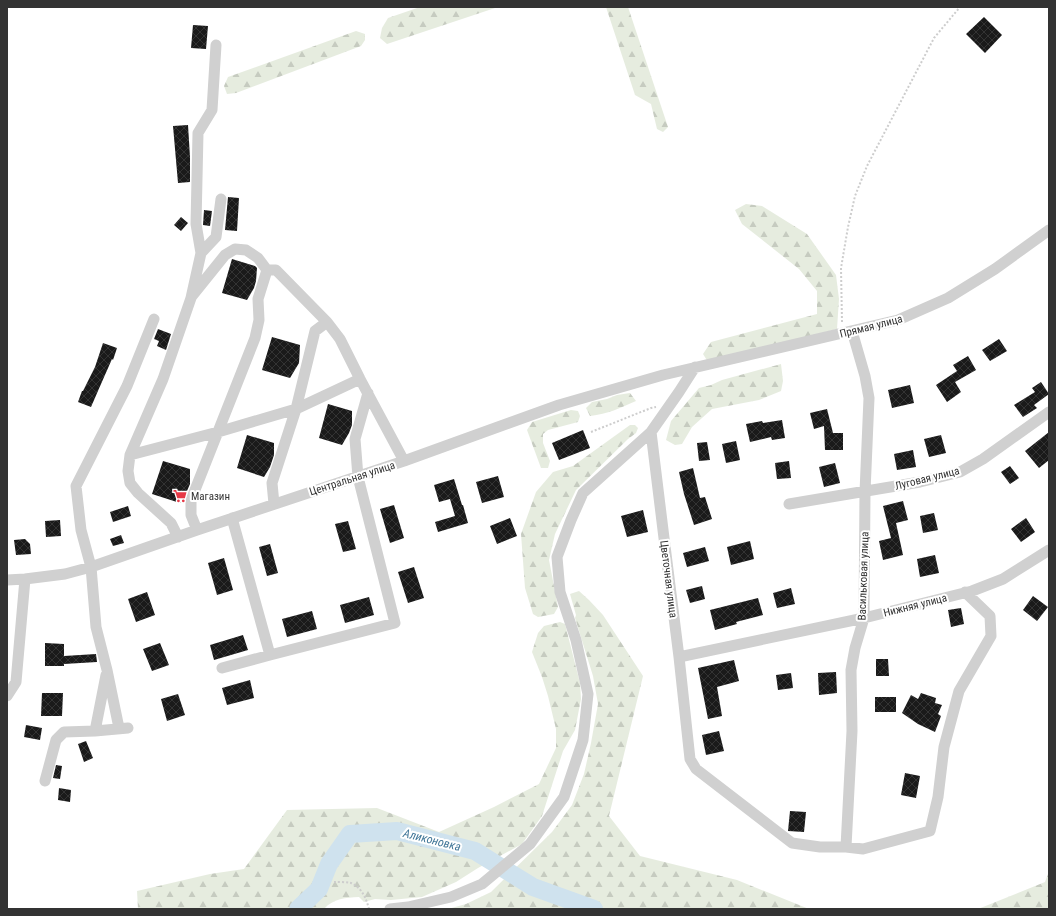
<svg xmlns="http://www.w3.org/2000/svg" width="1056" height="916" font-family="'Roboto Condensed',sans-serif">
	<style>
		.forest { fill: url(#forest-firs) }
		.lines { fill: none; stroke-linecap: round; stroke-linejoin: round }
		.river { stroke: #cfe2ee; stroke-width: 18 }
		.building { fill: url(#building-cross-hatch) }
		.path { stroke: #cdcdcd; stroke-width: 2; stroke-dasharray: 2 2; stroke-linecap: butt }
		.minor { stroke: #d0d0d0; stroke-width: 11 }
		.labels { text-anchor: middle; stroke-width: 4; stroke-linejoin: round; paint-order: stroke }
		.street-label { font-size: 11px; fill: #333; stroke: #fff }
		.poi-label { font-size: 11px; fill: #333; stroke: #fff; text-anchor: start }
		.water-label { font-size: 12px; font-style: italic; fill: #3f7597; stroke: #fff }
	</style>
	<defs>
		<pattern id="forest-firs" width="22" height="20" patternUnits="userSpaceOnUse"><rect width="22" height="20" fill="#e6ecdf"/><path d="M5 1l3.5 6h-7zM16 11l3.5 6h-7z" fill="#c6cbc0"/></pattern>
		<pattern id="building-cross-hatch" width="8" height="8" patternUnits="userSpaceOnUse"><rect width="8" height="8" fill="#1a1a1a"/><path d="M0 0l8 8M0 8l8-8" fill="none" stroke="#333"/></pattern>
	</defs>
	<rect width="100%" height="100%" fill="#fff"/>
	<path class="forest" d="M420,7H498L387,44L380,38L382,28L388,18Z
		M606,7H628L668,127L663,132L657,129L651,104L635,95Z
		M356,31L365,34V40L361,46L236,93L227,94L224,86L228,77Z
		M746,204L762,206L807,234L836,275L839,299L837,329L708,362L703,354L711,342L817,314V291L799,269L742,224L735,210Z
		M781,364L783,381L781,391L759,400L712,409L692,427L682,444L675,445L666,440L671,421L699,388L711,385L722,380Z
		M630,393L636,401C620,408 608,414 590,416L586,408L592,402L607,399L617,395Z
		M571,410L578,411L580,416L578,422L548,430L543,434V443L550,461L548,468H541L527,430L532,422Z
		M630,425H635L638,428L636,433L628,439L576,490L555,534L549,560L558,607L554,614L538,617L533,614L525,588L521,534L536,492L553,472L573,466Z
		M579,591L589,600L603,615L643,676L609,816L640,856L737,880L809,909H448L466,904L491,892L552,832L572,805L584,774L591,743L598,704L593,676L575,618L576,615L570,594Z
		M560,622L565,624L580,683L581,699L575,730L563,751L542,816L522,844L478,868L456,882L422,897L391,900L375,899L364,902L359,897C345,898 334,898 324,909H138L137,891L210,874L244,869L287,810L377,808L439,832L494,807L539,784L556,748V729L548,696L542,677L532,652L538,633L544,626Z
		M1049,871V909H978L1045,882Z"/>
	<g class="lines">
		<path class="river" d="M298,909L319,889L329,864L350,834L397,831L475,851L533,887L594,909"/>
	</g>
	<path class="building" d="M984,17L1002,35L985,53L966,34Z
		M193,25L208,26L206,49L191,48Z
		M188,125L190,157V182L178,183L173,126Z
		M228,197L239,198L237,231L225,230Z
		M204,210L212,211L210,226L203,225Z
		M181,217L188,223L181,231L174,225Z
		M232,259L255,266L257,268L256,281L254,288L247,300L222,293Z
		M158,329L171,334L166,350L157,346L159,341L154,339Z
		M272,337L300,345L299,363L290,378L262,370Z
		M999,339L1007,351L990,361L982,350Z
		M103,343L117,348L113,360L112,359L101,384L91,407L78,402L82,391H83L95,367Z
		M968,356L976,370L955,382L961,392L947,402L936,385L957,371L953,365Z
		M1041,382L1049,394L1034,405L1037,408L1023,417L1014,405L1035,392L1032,388Z
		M910,385L914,403L892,408L888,390Z
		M328,404L352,411V425L349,433L342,445L319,438Z
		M827,409L833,433H843V450H825L824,426L814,429L810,413Z
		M782,420L785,438L772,440L771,437L750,442L746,424L762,421L763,423Z
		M583,430L590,448L559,460L552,443Z
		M1049,432V460L1039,468L1025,451Z
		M247,435L274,443V455L270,467L264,477L237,468Z
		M941,435L946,453L929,457L924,439Z
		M736,441L740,460L726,463L722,444Z
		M707,442L710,460L699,461L697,443Z
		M913,450L916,467L897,470L894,454Z
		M163,461L190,469V484L187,491L180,503L152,494Z
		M789,461L791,478L777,479L775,463Z
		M835,463L840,483L824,487L819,467Z
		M1010,466L1019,478L1010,484L1001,472Z
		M693,468L700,498L705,497L712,519L694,525L684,494L679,472Z
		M498,476L504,497L482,503L476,482Z
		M454,479L462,505H463L468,523L438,532L435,522L455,516L450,499L439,502L434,485Z
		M903,501L908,520L896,523L903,555L883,560L879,541L891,538L883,506Z
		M394,505L404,538L390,543L380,509Z
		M128,506L131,516L113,522L110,512Z
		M643,510L648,532L627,537L621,516Z
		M934,513L938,530L923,533L920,516Z
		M510,518L517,536L497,544L490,526Z
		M1026,518L1035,532L1021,542L1011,529Z
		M60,520L61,536L46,537L45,521Z
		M348,521L356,549L343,552L335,524Z
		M121,535L124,543L113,546L110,539Z
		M25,539L30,544L31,554L16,555L14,540Z
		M750,541L754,559L731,565L727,547Z
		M270,544L278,573L267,576L259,547Z
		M705,547L709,561L687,567L683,553Z
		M935,555L939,573L920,577L917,559Z
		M224,558L233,590L217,595L208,563Z
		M414,567L424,598L408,603L398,572Z
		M702,586L705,599L690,603L686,590Z
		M791,588L795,604L777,608L773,593Z
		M147,592L155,615L136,622L128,599Z
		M1033,596L1048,607L1037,621L1023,610Z
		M369,597L374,615L345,623L340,605Z
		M758,598L763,615L736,622L737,624L715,630L710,610Z
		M961,608L964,624L951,627L948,610Z
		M312,611L317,629L287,637L282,619Z
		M243,635L248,650L214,660L210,645Z
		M45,643L64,644V656L96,654L97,662L64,664V666H45Z
		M160,643L169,665L152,671L143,649Z
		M876,659H888L889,676H876Z
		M734,660L739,681L717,687L722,716L708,719L698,668Z
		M836,672L837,693L819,695L818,673Z
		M791,673L793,688L778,690L776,675Z
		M250,680L254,698L227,705L222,688Z
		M42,693H63L62,716H41Z
		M921,693L936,698L935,703L942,705L938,714L941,716L935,732L918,724L902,713L911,695L918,699Z
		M178,694L185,715L167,721L161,699Z
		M875,697H896V712H875Z
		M26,725L42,728L40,740L24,737Z
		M719,731L724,751L706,755L702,735Z
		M86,741L93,758L84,762L78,744Z
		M56,765L62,766L60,779L53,778Z
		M905,773L920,776L916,798L901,795Z
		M59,788L71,790L70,802L58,800Z
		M790,811L806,812L804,832L788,831Z"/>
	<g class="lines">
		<path class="path" d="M842,322L841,268L848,227L855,196L867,166L934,38L960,7
			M591,432L651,408L656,407
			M334,882C339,882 346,882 351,883C362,888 366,898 369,909"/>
		<path class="minor" d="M201,253L196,224L198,133L212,110L216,45
			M192,296L225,255L235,249L246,250L258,258L267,270
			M651,432L664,538L679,657L690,759L696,769L792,843L820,847H846L863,849L930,831L938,797L944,747L959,691L991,636L990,616L965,592
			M130,455L218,432L296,409L360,379
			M274,504L272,483L296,409L315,331L327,322
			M789,504L920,482L960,472L983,459L1049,412
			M232,518L270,655
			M197,530L191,515V500L255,338L259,320L258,299L267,270H276L327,322L340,339L360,379L404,461
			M178,537L171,523L138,493L130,483L128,471L130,455L163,379L191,298L201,253L216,237L221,199
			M7,580L25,579L65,574L91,567L197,530L404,461L559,405L663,375L898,320L948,298L995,269L1049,230
			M679,657L864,618L972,591L1003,579L1049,550
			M222,668L270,655L395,623L358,477L355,439L368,393
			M7,696L16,682L25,579
			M119,728L107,670L96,627L91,567L81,530L76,486L127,386L154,319
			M95,731L128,728
			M45,781L56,740L64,732L95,731L106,675
			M846,847L852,731L851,670L855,648L864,618L865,492L869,398L865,376L852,331
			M390,909L408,907L451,897L482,884L530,844L564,797L583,740L588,694L576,640L560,592L557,557L571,520L583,493L651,432L679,392L695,367"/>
	</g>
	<defs>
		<g id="supermarket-bare" transform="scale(1.08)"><path d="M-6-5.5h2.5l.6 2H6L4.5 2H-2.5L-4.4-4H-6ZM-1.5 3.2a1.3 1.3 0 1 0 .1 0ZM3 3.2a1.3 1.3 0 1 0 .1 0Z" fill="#e63946" stroke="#fff" stroke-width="2.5" paint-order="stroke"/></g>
	</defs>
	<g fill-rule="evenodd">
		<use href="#supermarket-bare" x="180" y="496"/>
	</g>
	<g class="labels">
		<g class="street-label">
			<text transform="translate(871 326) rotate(-14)" y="4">Прямая улица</text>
			<text transform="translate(352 478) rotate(-18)" y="4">Центральная улица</text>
			<text transform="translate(927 478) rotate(-14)" y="4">Луговая улица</text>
			<text transform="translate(863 576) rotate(-88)" y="4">Васильковая улица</text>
			<text transform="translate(669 579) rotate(83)" y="4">Цветочная улица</text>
			<text transform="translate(915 605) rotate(-14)" y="4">Нижняя улица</text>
		</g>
		<g class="poi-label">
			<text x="191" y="500">Магазин</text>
		</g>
		<g class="water-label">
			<text transform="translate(432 840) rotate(14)" y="4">Аликоновка</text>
		</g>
	</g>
	<rect width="1056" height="916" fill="none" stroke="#333333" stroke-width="16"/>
</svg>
